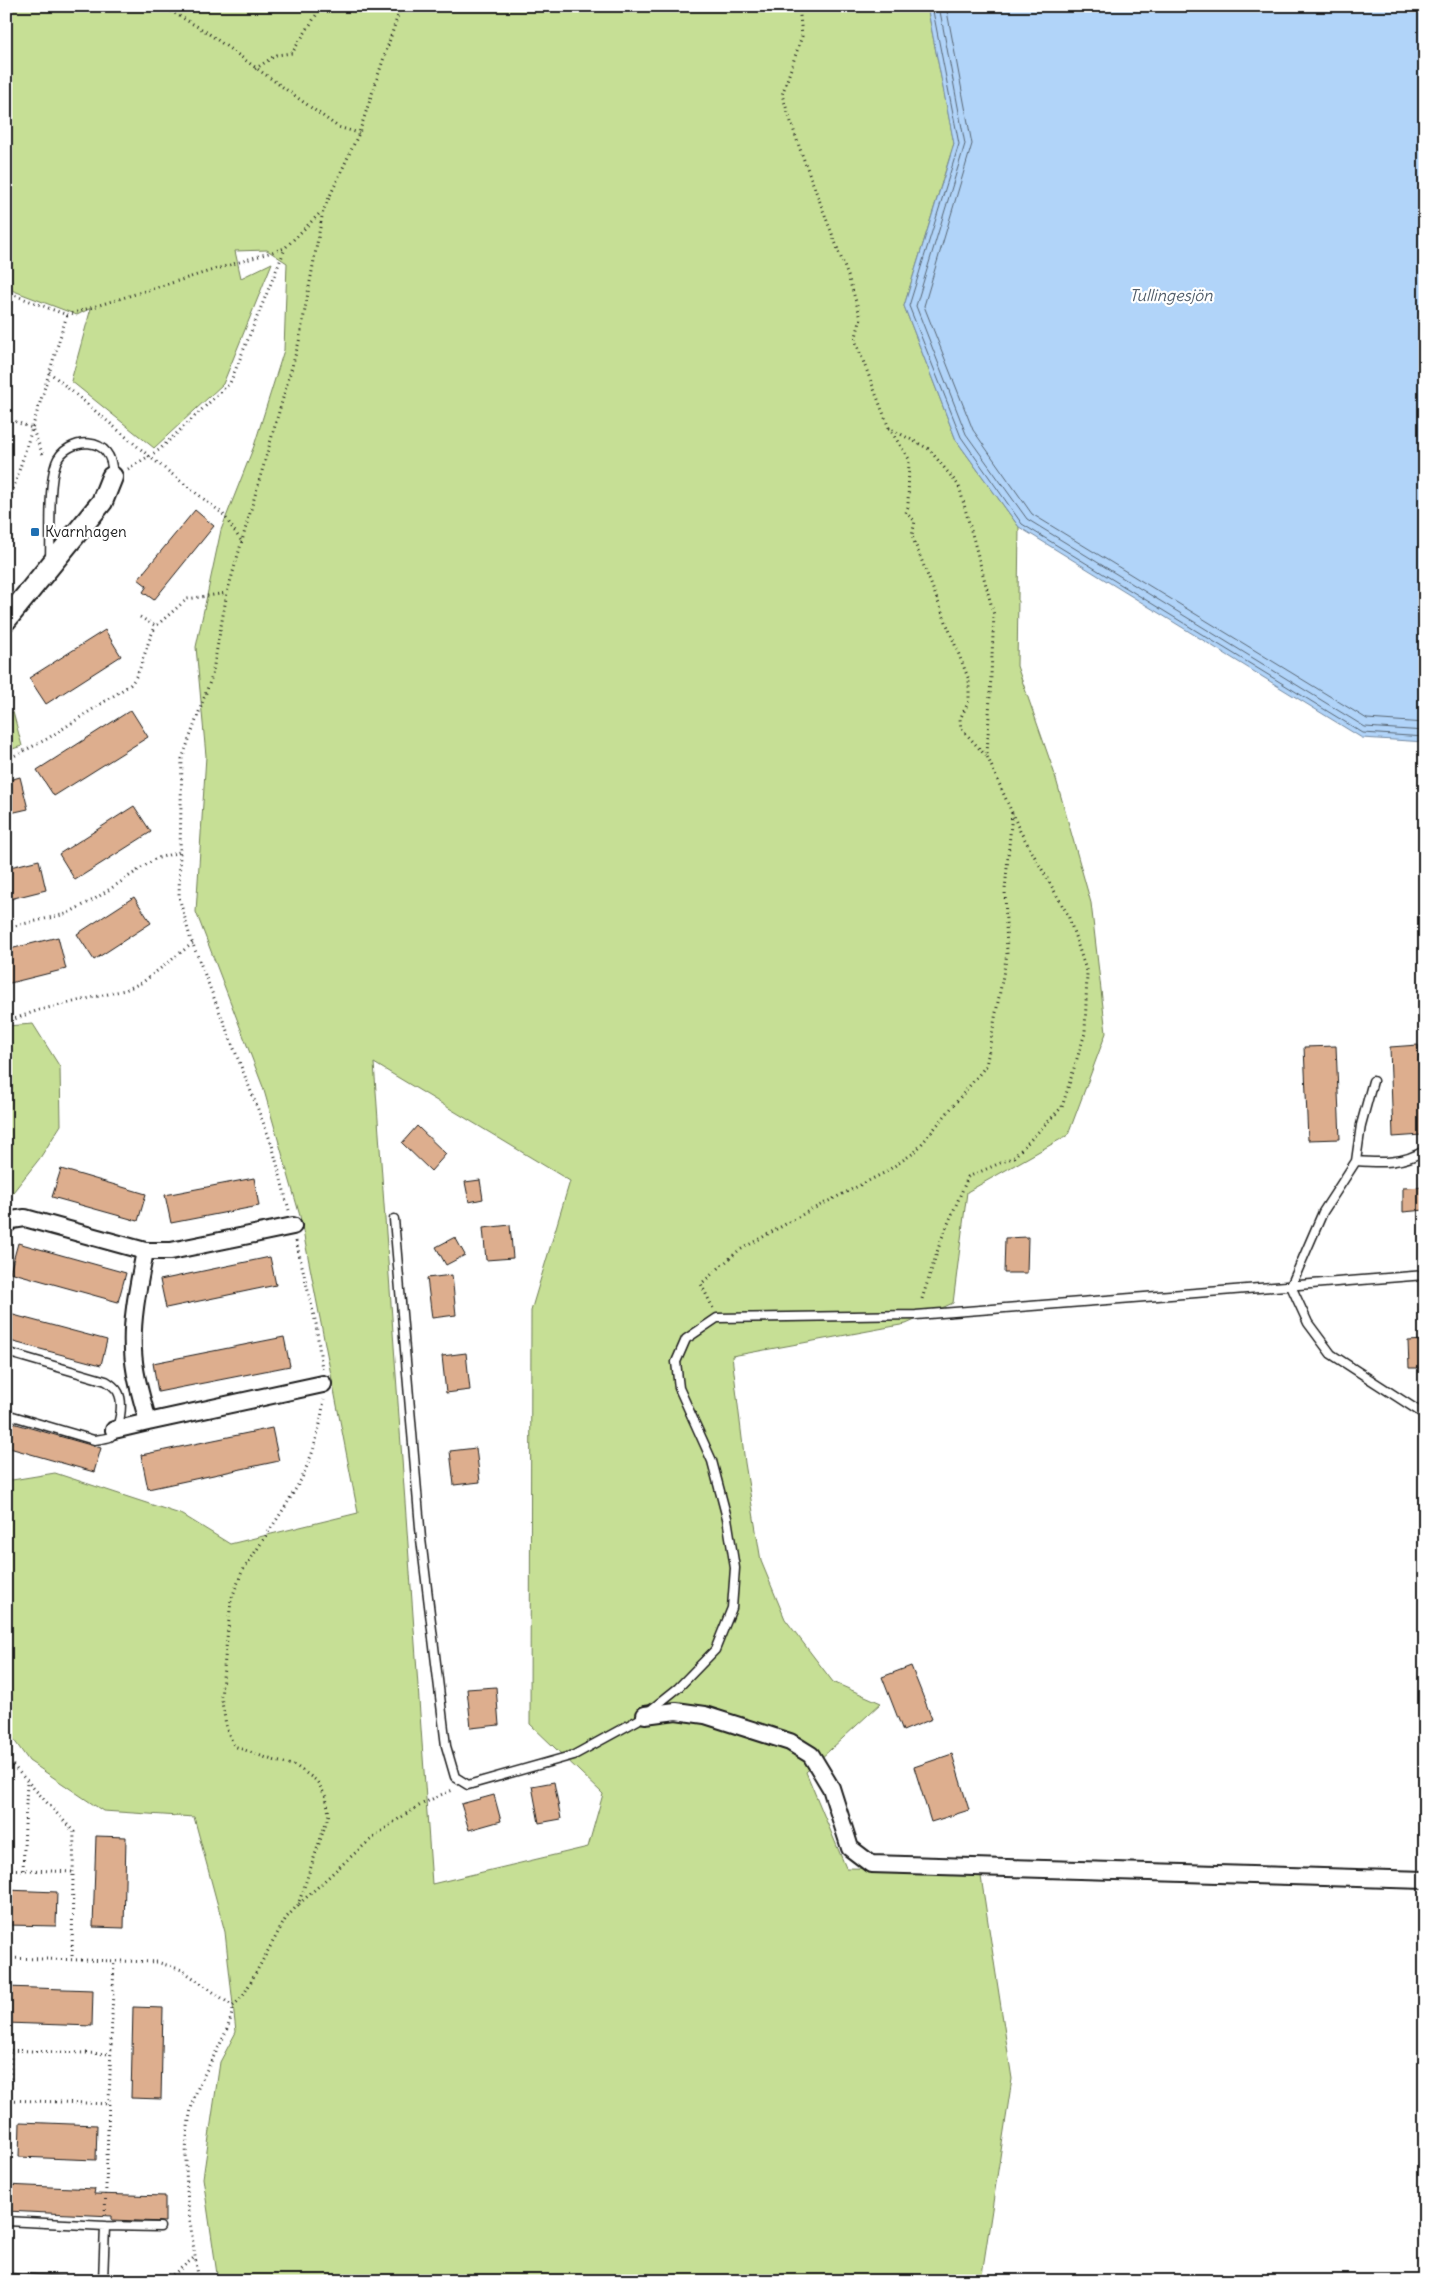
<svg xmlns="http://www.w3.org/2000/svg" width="1431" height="2287" font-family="Delius,sans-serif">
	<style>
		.green { fill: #c6df95; stroke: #717e58; fill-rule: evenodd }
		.water { fill: #b1d4f9; stroke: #758aa1 }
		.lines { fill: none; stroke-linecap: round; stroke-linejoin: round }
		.shore { stroke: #586674; stroke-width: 1 }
		.building { fill: #ddae8e; stroke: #1c1c1c }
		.service-casing { stroke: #1c1c1c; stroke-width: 11 }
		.minor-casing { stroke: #1c1c1c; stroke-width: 20 }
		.tertiary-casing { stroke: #1c1c1c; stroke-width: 24 }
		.path { stroke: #1c1c1c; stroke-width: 3; stroke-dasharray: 1 4; stroke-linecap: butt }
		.service { stroke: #fff; stroke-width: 8 }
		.minor { stroke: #fff; stroke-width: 16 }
		.tertiary { stroke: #fff; stroke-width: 20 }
		.poi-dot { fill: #1f6fb2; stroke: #fff; stroke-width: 2 }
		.labels { text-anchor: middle; stroke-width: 4.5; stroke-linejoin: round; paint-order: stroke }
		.poi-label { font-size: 15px; fill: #1c1c1c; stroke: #fff; text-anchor: start }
		.water-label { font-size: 16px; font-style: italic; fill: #505c69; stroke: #fff }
	</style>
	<rect width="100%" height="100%" fill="#fff"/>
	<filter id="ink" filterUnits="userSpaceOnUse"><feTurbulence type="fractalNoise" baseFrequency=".02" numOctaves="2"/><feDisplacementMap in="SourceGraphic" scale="10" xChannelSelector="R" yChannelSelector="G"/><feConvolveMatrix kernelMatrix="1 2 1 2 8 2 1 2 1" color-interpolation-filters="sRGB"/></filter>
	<g filter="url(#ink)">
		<path class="green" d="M6,6H927L954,143L904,306L956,440L1019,527L1017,666L1054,772L1091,903L1106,1033L1068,1135L967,1192L953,1303L906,1324L732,1356L745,1463L761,1561L785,1619L833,1682L881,1703L806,1772L846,1868L980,1870L1012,2079L981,2281H218L203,2178L220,2062L236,2032L225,1932L194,1817L103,1811L29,1761L6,1729V1481L55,1473L183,1515L230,1544L358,1513L300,1216L263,1087L196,912L206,756L196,647L221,530L254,446L284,350L287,263L267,250L235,251L241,278L272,263L223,384L154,448L71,381L91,308L77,315L6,288ZM374,1063L570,1181L531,1311L530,1724L603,1794L588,1847L432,1884Z
			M13,712L22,746L6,751V714Z
			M33,1024L60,1067L61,1125L40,1158L6,1201V1026Z"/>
		<path class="water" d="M927,6H1425V742L1362,738L1019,527L956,440L904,306L954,144Z"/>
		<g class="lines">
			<path class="shore" d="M932,6L959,144L909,306L961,437L1022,524L1363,733L1425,737
				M939,6L965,144L916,306L966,434L1027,519L1365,727L1425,731
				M946,6L972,144L924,306L973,430L1032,514L1367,719L1425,723"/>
		</g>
		<path class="building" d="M195,510L214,526L154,600L143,592L147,586L138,579Z
			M105,630L121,656L46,704L29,678Z
			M131,710L148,737L54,796L37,770Z
			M20,777L28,809L6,814V781Z
			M134,806L151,832L75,880L59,854Z
			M39,860L46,890L6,900V868Z
			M134,897L151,923L94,960L77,934Z
			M58,937L66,969L6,984V950Z
			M1418,1045L1422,1135L1393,1137L1390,1047Z
			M1336,1046L1340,1139L1308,1140L1304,1047Z
			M417,1126L446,1154L431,1171L402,1143Z
			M61,1169L146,1194L138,1221L52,1197Z
			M254,1178L259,1206L171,1223L165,1195Z
			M480,1180L483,1199L469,1202L465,1182Z
			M1425,1187V1210L1403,1212V1188Z
			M510,1225L513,1258L486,1260L483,1228Z
			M455,1237L465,1255L446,1265L436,1247Z
			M1028,1237L1027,1273H1004L1005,1238Z
			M18,1243L126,1273L118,1302L10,1272Z
			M270,1257L276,1285L166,1308L160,1280Z
			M452,1275L456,1315L432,1318L427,1278Z
			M6,1313L107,1340L101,1365L6,1340Z
			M284,1337L290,1366L158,1392L153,1363Z
			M1425,1340V1368H1409L1408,1341Z
			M466,1353L470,1390L446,1393L442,1356Z
			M6,1421L101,1448L94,1472L6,1447Z
			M272,1428L279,1461L148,1489L141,1455Z
			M476,1448L480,1482L454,1485L450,1451Z
			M911,1666L932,1719L903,1731L882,1677Z
			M496,1687L499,1725L471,1728L467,1689Z
			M952,1754L969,1810L931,1822L914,1767Z
			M554,1782L561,1819L539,1823L532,1786Z
			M494,1795L501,1821L469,1830L461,1804Z
			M96,1836L126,1837L124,1928L93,1927Z
			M6,1890L57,1892L56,1926L6,1925Z
			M6,1987L93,1990L92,2026L6,2023Z
			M133,2007L163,2008L161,2099L131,2098Z
			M20,2122L97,2125L96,2160L19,2157Z
			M6,2185L95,2189L94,2194L165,2196V2222L112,2220V2216L6,2211Z"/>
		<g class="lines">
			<g class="service-casing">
				<path id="service" d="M50,559C51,534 48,485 56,463C65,437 116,432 112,477
					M1425,1150C1404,1164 1381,1163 1356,1161L1323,1212L1291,1286L1308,1323L1331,1354L1425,1415
					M1356,1161L1361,1125L1373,1081
					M394,1219L421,1539L446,1746L455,1777L468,1785L574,1755L638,1720L678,1688L715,1650L732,1608L735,1568L727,1518L712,1461L679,1388L676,1362L686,1339L717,1318L916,1315L1425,1275
					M6,1352L106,1381C111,1384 115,1387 118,1392C124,1403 120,1430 110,1437C105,1439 99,1439 94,1440L6,1414
					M6,2221L105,2226L103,2281
					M105,2226L160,2227
					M6,2278L69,2281"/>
			</g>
			<g class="minor-casing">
				<path id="minor" d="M6,1225L12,1220L25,1218L145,1251H171L293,1226
					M145,1251C139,1283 131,1318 133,1350C134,1375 142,1399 148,1422L323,1384
					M114,1430L148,1422
					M645,1715L676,1711L705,1715L790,1742L811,1755L831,1788L850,1848L871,1864L1425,1880"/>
			</g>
			<g class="tertiary-casing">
				<path id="tertiary" d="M6,620L102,502L112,477"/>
			</g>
			<path class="path" d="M162,6L205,31L338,127L359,133
				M799,6L802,36L782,95L801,152L848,276L861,318L855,340L889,428L929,449L959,486L994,615L987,756L1020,831L1068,915L1087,973L1085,1033L1062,1107L1014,1157L968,1177L941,1240L921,1302
				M255,69L276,55L292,53L322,6
				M6,292L67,315L285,248L321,212
				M49,372L150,457L223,514L242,542
				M6,418L32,428L44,457
				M889,428L909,459L908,507L906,513L915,521L912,536L969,680V701L960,719L961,728L986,756
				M128,469L159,450L230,383L285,249
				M6,513L67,315
				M140,617L156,626L187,599L227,593
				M6,760L47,739L130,685C144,669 144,646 156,626
				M6,928L66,914L95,899L155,859L179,852
				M6,1022L39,1010L125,990L143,982L193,943
				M289,1210L272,1145L190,937L179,897L182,759L212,676L227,593L299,342L323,211L359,133L401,6
				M296,1241L316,1324L322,1369
				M713,1308L701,1284L738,1251L807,1212L884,1173L915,1152L986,1066L1007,954L1005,890L1012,813
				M6,1758L74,1832L73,1872
				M6,1869L73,1872L72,1959
				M23,1870L27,1782
				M299,1904C346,1862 393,1812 453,1790
				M6,1958L157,1962L182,1970L233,2006
				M6,2050L111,2054
				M10,2100L110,2104
				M6,2167L9,2165L11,2051
				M105,2215L114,1961
				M165,2281L195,2257
				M199,2281C190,2227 179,2158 192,2105C200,2073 231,2035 233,2006L243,1996L286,1918L298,1905L329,1814L326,1797L317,1781L296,1766L272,1760L234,1746L227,1730L221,1697L231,1600L242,1572L285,1507L302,1478L313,1451L320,1424L324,1400"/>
			<use href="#service" class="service"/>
			<use href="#minor" class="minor"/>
			<use href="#tertiary" class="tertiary"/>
		</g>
	</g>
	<rect class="poi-dot" x="30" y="527" width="10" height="10" rx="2.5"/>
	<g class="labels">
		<g class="poi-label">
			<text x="45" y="537">Kvarnhagen</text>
		</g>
		<g class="water-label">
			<text x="1171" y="301">Tullingesjön</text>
		</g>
	</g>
	<rect width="1431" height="2287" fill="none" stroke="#fff" stroke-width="25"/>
	<rect x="12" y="12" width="1406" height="2262" fill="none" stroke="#1c1c1c" stroke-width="2" filter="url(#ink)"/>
</svg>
